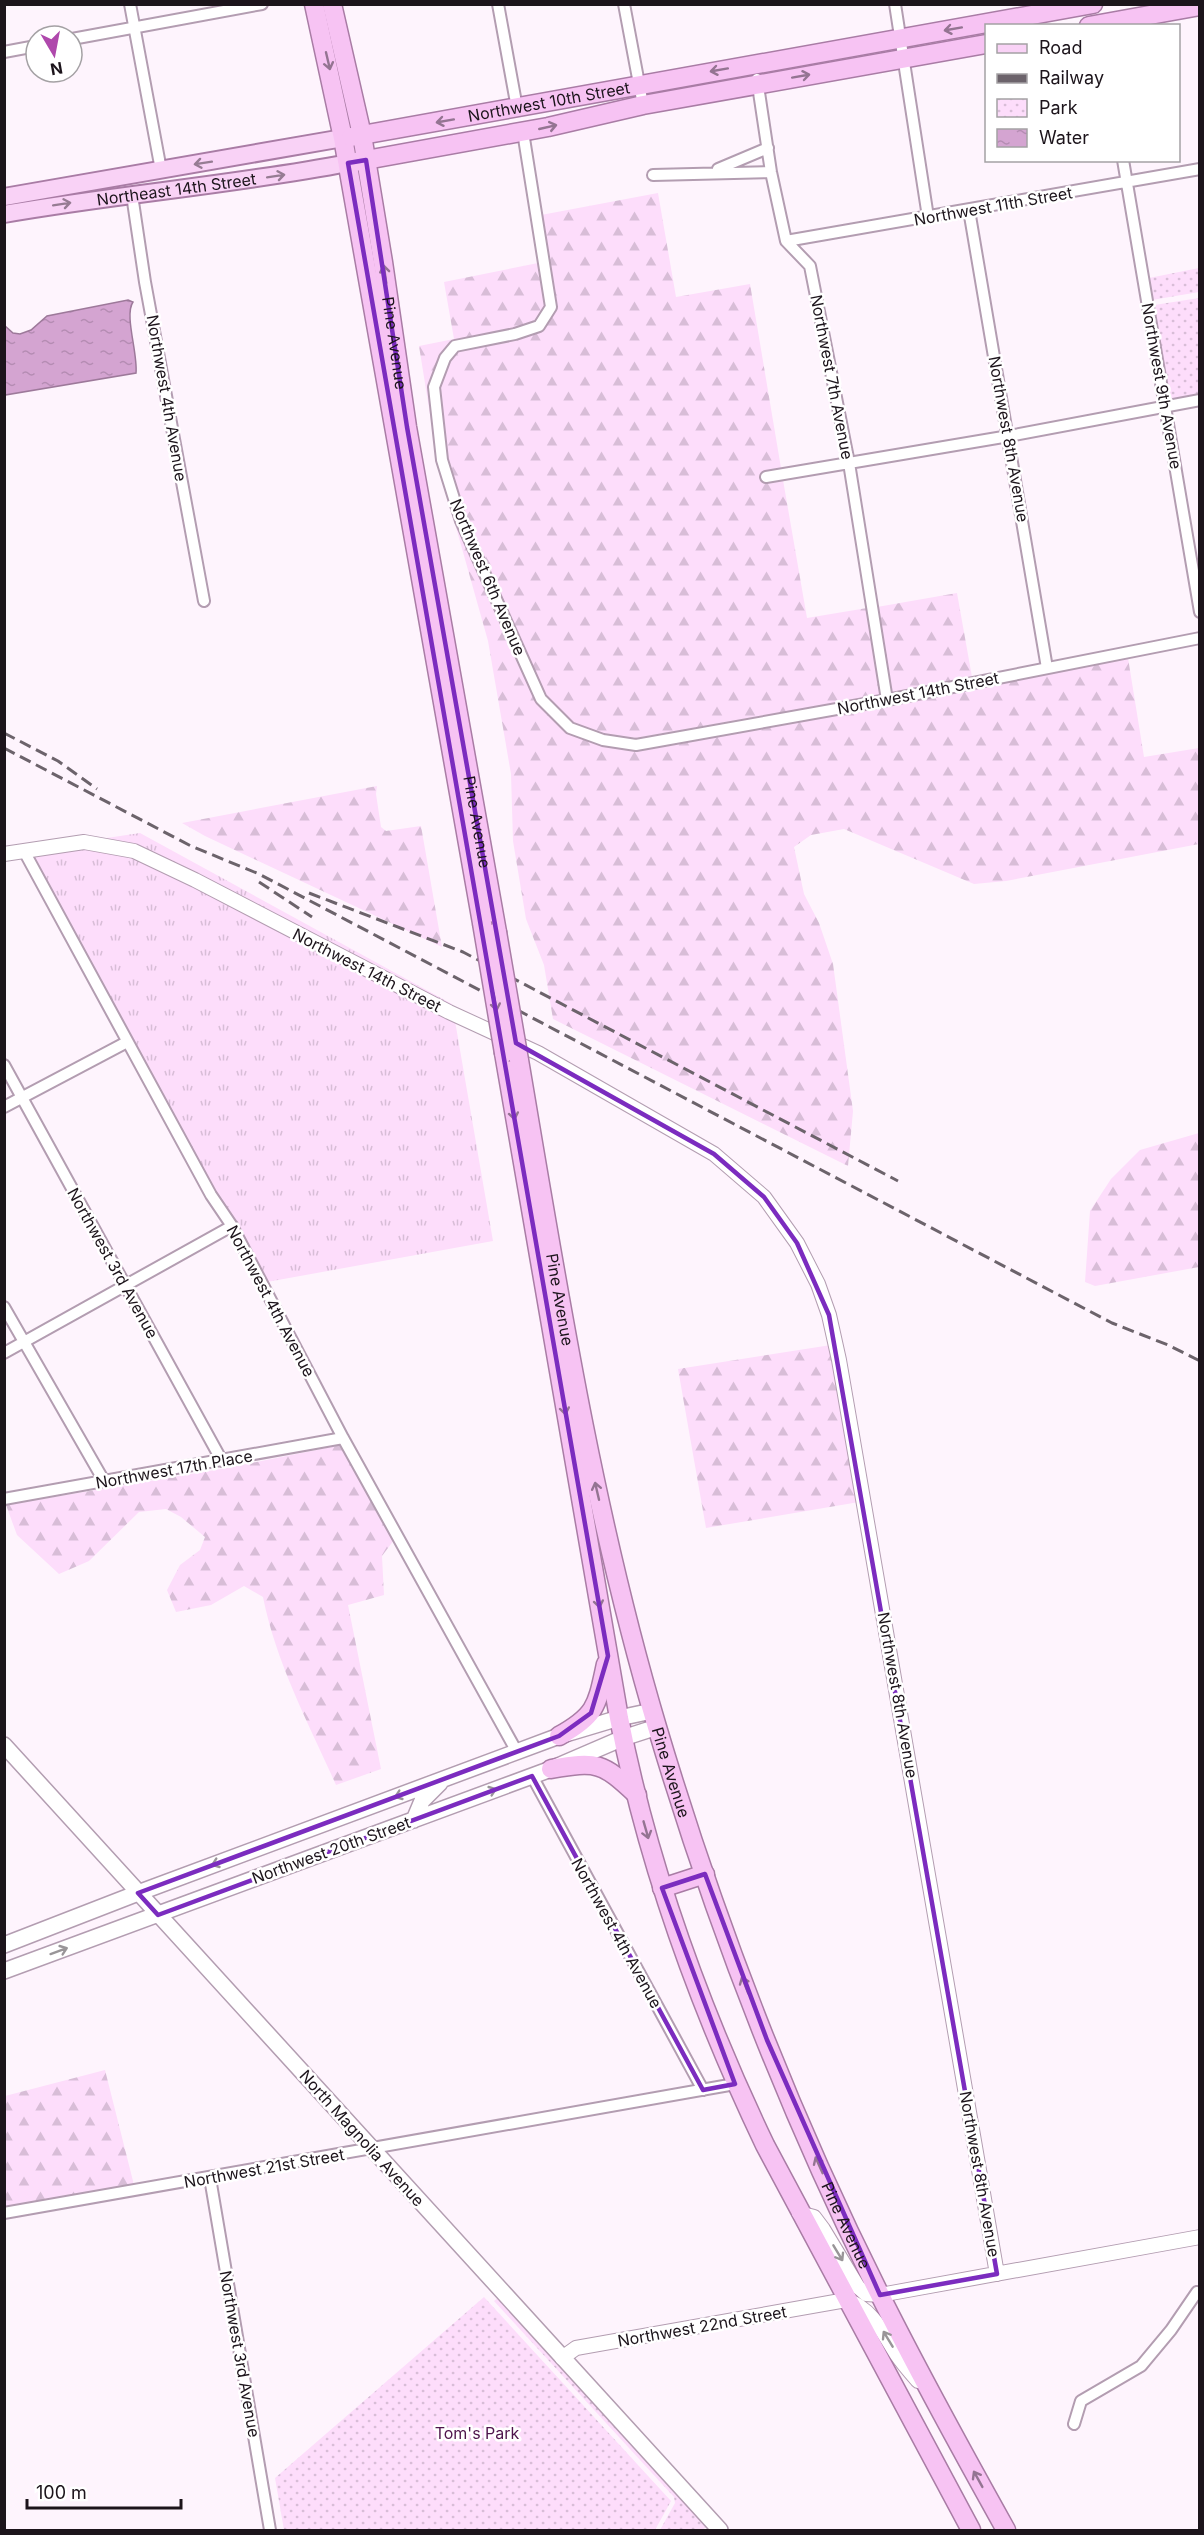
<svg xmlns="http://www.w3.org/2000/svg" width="1204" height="2535" font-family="Inter,sans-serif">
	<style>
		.grass { fill: url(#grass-tufts) }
		.forest { fill: url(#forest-firs) }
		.park { fill: url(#park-dots) }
		.water { fill: url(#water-ripples); stroke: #9d799a; stroke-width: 1.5 }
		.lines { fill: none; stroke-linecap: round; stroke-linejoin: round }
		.minor-casing { stroke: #b39db1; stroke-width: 14 }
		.tertiary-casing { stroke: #b39db1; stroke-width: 16 }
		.secondary-casing { stroke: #b39db1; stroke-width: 18 }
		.primary-casing { stroke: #a97ca5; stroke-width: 20 }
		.trunk-casing { stroke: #a97ca5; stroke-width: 21 }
		.minor { stroke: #fff; stroke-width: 10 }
		.tertiary { stroke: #fff; stroke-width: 14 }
		.secondary { stroke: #fff; stroke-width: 15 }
		.primary { stroke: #f9d2f6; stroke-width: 16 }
		.trunk { stroke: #f7c3f3; stroke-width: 18 }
		.rail { stroke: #6c636b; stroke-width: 3; stroke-dasharray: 12 6; stroke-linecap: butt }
		.trunk-bridge-casing { stroke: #a97ca5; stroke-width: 21; stroke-linecap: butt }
		.trunk-bridge { stroke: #f7c3f3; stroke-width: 18 }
		.oneway { stroke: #947492 }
		.oneway2 { stroke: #967c93 }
		.oneway3 { stroke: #999598 }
		.marked { fill: none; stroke: #7b2cbf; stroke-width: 4.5; stroke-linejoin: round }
		.labels { text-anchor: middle; stroke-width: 5; stroke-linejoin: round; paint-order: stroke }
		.street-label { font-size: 16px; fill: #1c141b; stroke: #fff }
		.park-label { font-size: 16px; fill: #4e144c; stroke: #fff }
	</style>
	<defs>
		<pattern id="grass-tufts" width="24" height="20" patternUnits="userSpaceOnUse" patternTransform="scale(1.5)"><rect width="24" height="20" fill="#fdddfb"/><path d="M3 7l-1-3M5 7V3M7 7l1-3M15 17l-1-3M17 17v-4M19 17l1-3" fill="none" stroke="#d8bdd7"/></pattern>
		<pattern id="forest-firs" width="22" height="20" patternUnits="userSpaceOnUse" patternTransform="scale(1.5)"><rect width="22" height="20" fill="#fdddfb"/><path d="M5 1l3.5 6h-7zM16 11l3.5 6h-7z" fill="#d8bdd7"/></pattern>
		<pattern id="park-dots" width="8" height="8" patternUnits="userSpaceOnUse" patternTransform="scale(1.5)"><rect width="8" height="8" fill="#fdddfb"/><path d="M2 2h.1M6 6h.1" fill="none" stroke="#d8bdd7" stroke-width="1.8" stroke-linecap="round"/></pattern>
		<pattern id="water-ripples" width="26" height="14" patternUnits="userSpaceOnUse" patternTransform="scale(1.5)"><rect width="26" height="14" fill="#d4a4d1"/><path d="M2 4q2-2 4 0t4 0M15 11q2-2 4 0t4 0" fill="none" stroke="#b58cb3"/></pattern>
	</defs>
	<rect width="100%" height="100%" fill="#fef4fd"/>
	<path class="grass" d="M140,833L452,1004V1007L100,839Z
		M84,848L133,857L193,886L455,1021L493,1241L267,1282L234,1218L216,1192L33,855Z"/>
	<path class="forest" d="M658,193L676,297L750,284L781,468L761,472L762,483L783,480L807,618L867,608L881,695L636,738L604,734L572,722L545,696L466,518L448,459L440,388L449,361L458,351L516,340L540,332L555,311L541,215Z
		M538,263L545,306L535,321L513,328L454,340L440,355L429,385L437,458L419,346L454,339L444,282Z
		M443,481L456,523L536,702L568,733L601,746L641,751L893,705L1128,658L1144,757L1199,748V844L1006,881L974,884L844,829L811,835L794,847L804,894L819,923L833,964L853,1111L848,1166L553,1019L544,965L526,919L513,841L511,774L488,641Z
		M957,593L972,677L891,693L877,607Z
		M377,786L376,794L381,827L386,831L421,826L442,947L205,836L182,823Z
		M1199,1133V1267L1095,1286L1085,1282L1090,1211L1111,1179L1140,1150Z
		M831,1345L859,1502L706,1528L678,1369Z
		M341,1445L394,1540L382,1556L384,1595L348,1605L381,1769L336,1785C309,1724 276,1663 263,1597L244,1586L211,1605L176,1612L167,1590L180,1565L200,1550L205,1537L181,1517L166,1509L139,1512L89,1561L59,1574L17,1535L6,1505L221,1469Z
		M105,2070L134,2185L5,2207V2096Z"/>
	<path class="park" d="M1199,268V292L1152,300L1149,278Z
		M1199,298V400L1165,407L1148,306Z
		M484,2297L671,2501L655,2530H284L275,2478Z
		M499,2297L708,2526L701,2530H660L675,2503L674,2497L494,2301Z"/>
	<path class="water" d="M128,300L133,302C124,315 138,353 136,373L5,395V326L13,333L20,334L31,330L47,316Z"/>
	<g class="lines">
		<g class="minor-casing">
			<path id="minor" d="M130,4L161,170
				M498,4L517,108
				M624,4L643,105
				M895,4L928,217
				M72,39L262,4
				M4,52L36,46
				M757,79L771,172L786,241L810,266L849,463L887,700
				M523,132L551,307L539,326L515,334L455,346L445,358L434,387L442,460L461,521L541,699L570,728L603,740L636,745L887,700L1200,638
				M1123,160L1200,612
				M718,169L768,148
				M653,175L771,172
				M132,195L145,282L204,601
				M969,210L1047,668
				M786,241L1200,169
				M766,477L1009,436L1200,400
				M24,851L211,1195L232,1226L343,1438L517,1752
				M4,1065L222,1461
				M4,1107L127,1042
				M4,1307L104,1481
				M4,1353L232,1226
				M4,1499L343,1438
				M532,1776L703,2090
				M210,2178L270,2530
				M4,2213L735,2084
				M1074,2424L1081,2401L1141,2366L1171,2330L1197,2292"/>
		</g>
		<g class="tertiary-casing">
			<path id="tertiary" d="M4,854L84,842L134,851L195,880L449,1012L538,1053L714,1154L764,1197L797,1243L818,1284L829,1315L839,1360L997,2274
				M799,2213L814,2217L823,2229L858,2287L866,2294L880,2295L1200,2237
				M562,2358L576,2348L846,2300C873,2309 883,2333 897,2355C903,2364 911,2373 918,2381"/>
		</g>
		<g class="secondary-casing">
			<path id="secondary" d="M4,1745L720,2530
				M414,1820L422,1801L440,1783
				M4,1945L138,1893L559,1736L619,1718L652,1711
				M4,1971L551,1769L623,1738L657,1727"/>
		</g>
		<g class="primary-casing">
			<g id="primary">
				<path d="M4,197L343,138"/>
				<path id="s1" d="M4,214C118,194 234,185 348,163"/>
			</g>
		</g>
		<g class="trunk-casing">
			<g id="trunk">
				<path d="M314,4L343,138L482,923"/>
				<path id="s2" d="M332,4L362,135L383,262L407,427L497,932"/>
				<path d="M1089,26L1200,6"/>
				<path id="s3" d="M351,137L1093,4"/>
				<path d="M355,162L548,127L643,105L986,44"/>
				<path d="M504,1053L619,1718C648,1866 700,2009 765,2145L971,2530"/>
				<path id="s4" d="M519,1060C557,1284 592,1509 657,1727C715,1922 789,2114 880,2295C920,2375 963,2453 1006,2530"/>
				<path d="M559,1736C597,1715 597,1705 606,1664"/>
				<path d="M551,1769C597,1761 602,1762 637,1795"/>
				<path d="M662,1888L705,1874"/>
			</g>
		</g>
		<use href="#minor" class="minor"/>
		<use href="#tertiary" class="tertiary"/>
		<use href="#secondary" class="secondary"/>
		<use href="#primary" class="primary"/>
		<use href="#trunk" class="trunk"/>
		<path class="rail" d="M4,733L58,761L97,789
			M4,748L191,846L259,874L1112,1323L1168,1345L1200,1361
			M259,882L312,917
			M309,893L463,952L898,1181"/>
		<g class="trunk-bridge-casing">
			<path id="trunk-bridge" d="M482,923L504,1053
				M497,932L519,1060"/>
		</g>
		<use href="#trunk-bridge" class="trunk-bridge"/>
	</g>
	<defs><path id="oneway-shaft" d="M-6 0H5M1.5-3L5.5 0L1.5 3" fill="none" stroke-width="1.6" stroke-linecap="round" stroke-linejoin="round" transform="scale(1.5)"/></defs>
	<g class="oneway">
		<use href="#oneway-shaft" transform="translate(953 29) rotate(170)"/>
		<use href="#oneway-shaft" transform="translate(328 61) rotate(77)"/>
		<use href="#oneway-shaft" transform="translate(719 70) rotate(170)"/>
		<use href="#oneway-shaft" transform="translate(801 76) rotate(-10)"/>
		<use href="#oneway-shaft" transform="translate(445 121) rotate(170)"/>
		<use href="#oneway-shaft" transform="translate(548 127) rotate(-13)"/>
		<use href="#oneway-shaft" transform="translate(385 274) rotate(-98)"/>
		<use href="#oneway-shaft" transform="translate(495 1002) rotate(80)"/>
		<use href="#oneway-shaft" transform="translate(513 1111) rotate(80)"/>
		<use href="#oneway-shaft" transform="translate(564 1406) rotate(80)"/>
		<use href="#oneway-shaft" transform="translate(597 1491) rotate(-103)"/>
		<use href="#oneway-shaft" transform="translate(598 1599) rotate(80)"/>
		<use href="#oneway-shaft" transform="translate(646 1830) rotate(74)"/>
		<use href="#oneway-shaft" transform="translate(745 1985) rotate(-111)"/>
		<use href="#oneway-shaft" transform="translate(819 2165) rotate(-114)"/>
		<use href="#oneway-shaft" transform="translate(978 2479) rotate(-119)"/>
	</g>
	<g class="oneway2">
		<use href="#oneway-shaft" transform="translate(203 163) rotate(171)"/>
		<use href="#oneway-shaft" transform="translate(276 176) rotate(-9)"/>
		<use href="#oneway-shaft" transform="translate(62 204) rotate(-9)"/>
	</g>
	<g class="oneway3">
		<use href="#oneway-shaft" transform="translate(488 1792) rotate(-20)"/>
		<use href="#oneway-shaft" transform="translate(403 1794) rotate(160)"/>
		<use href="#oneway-shaft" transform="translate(220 1862) rotate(159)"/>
		<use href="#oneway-shaft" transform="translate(59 1951) rotate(-20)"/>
		<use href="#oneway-shaft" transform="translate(838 2253) rotate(59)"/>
		<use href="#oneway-shaft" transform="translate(888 2339) rotate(-121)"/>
	</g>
	<path class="marked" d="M366,160L407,427L516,1043L714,1154L764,1197L797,1243L829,1315L997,2274L880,2295L767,2040L705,1874L662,1888L735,2084L703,2090L532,1776L158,1915L138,1893L559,1736L591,1713L608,1656L348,163Z"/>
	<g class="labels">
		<g class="street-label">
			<text dy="6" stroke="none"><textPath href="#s3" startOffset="201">Northwest 10th Street</textPath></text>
			<text dy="6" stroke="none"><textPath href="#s1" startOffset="174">Northeast 14th Street</textPath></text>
			<text transform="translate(993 206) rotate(-10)" y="6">Northwest 11th Street</text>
			<text dy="6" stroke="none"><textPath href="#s2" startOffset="345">Pine Avenue</textPath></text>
			<text transform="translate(832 377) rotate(79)" y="6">Northwest 7th Avenue</text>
			<text transform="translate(1162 386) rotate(80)" y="6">Northwest 9th Avenue</text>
			<text transform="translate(167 398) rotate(80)" y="6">Northwest 4th Avenue</text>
			<text transform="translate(1009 439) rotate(80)" y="6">Northwest 8th Avenue</text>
			<text transform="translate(488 577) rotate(67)" y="6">Northwest 6th Avenue</text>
			<text transform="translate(918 693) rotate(-11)" y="6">Northwest 14th Street</text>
			<text dy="6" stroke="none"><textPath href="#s2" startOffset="831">Pine Avenue</textPath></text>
			<text transform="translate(367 970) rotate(27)" y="6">Northwest 14th Street</text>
			<text transform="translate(113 1263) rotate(61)" y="6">Northwest 3rd Avenue</text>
			<text dy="6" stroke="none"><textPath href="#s4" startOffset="243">Pine Avenue</textPath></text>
			<text transform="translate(271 1301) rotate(62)" y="6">Northwest 4th Avenue</text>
			<text transform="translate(174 1469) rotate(-10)" y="6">Northwest 17th Place</text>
			<text transform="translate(898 1695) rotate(80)" y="6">Northwest 8th Avenue</text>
			<text dy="6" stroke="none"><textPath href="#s4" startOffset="729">Pine Avenue</textPath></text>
			<text transform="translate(331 1850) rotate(-20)" y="6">Northwest 20th Street</text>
			<text transform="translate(617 1933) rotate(61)" y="6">Northwest 4th Avenue</text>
			<text transform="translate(362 2138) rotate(48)" y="6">North Magnolia Avenue</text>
			<text transform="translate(264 2168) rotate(-10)" y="6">Northwest 21st Street</text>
			<text transform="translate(980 2174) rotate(80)" y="6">Northwest 8th Avenue</text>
			<text dy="6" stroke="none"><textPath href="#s4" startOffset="1215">Pine Avenue</textPath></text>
			<text transform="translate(702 2326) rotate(-10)" y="6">Northwest 22nd Street</text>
			<text transform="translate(240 2354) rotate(80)" y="6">Northwest 3rd Avenue</text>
		</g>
		<g class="park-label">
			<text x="477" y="2439">Tom's Park</text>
		</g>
	</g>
	<rect width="1204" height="2535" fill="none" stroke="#1c141b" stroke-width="12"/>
	<rect x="985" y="24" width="195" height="138" fill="#ffffff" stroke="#a4a1a4" stroke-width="1.5"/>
	<rect x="997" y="44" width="30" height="9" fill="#f9d2f6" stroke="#a4a1a4" stroke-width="1.5"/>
	<text x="1039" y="54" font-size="18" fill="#1c141b">Road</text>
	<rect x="997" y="74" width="30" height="9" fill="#6c636b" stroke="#a4a1a4" stroke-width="1.5"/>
	<text x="1039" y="84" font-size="18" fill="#1c141b">Railway</text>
	<rect x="997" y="99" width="30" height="18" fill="url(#park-dots)" stroke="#a4a1a4" stroke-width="1.5"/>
	<text x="1039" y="114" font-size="18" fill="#1c141b">Park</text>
	<rect x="997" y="129" width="30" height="18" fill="url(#water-ripples)" stroke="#a4a1a4" stroke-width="1.5"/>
	<text x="1039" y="144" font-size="18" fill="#1c141b">Water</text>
	<g transform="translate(54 54) rotate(170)"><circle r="28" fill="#ffffff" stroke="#a4a1a4" stroke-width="1.5"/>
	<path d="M0-4.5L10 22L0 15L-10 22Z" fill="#af48ac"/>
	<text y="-9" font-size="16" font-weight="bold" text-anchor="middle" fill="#1c141b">N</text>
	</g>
	<path d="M27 2499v9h154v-9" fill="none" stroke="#1c141b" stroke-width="3"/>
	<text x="36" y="2499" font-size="18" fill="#1c141b" stroke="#ffffff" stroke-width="4.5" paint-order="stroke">100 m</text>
</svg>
